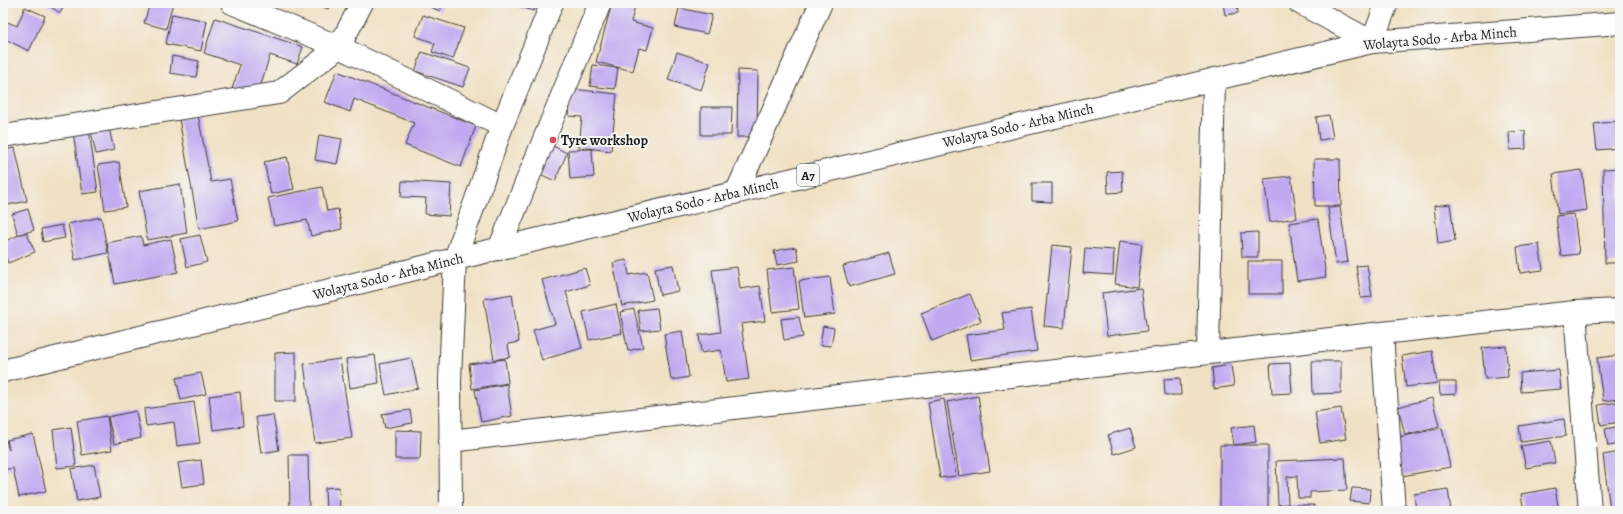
<svg xmlns="http://www.w3.org/2000/svg" width="1623" height="514" font-family="Alegreya,serif">
	<style>
		.building { fill: #c0a9f1 }
		.lines { fill: none; stroke-linecap: round; stroke-linejoin: round }
		.minor-casing { stroke: #3c3a35; stroke-width: 24 }
		.secondary-casing { stroke: #3c3a35; stroke-width: 24 }
		.trunk-casing { stroke: #3c3a35; stroke-width: 24 }
		.minor { stroke: #fff; stroke-width: 22 }
		.secondary { stroke: #fff; stroke-width: 22 }
		.trunk { stroke: #fff; stroke-width: 22 }
		.poi-dot { fill: #d1495b; stroke: #f6f6f2; stroke-width: 1.5 }
		.labels { text-anchor: middle; stroke-width: 4; stroke-linejoin: round; paint-order: stroke }
		.shield { fill: #f6f6f2; stroke: #5d5d5c; stroke-width: 1 }
		.shield-label { font-size: 13px; font-weight: bold; fill: #1c1c1c }
		.street-label { font-size: 14px; fill: #1c1c1c; stroke: #f6f6f2 }
		.poi-label { font-size: 14px; font-weight: bold; fill: #1c1c1c; stroke: #f6f6f2; text-anchor: start }
	</style>
	<rect width="100%" height="100%" fill="#f6f6f2"/>
	<filter id="ink" filterUnits="userSpaceOnUse"><feTurbulence type="fractalNoise" baseFrequency=".025" numOctaves="2"/><feDisplacementMap in="SourceGraphic" scale="8" xChannelSelector="R" yChannelSelector="G"/><feConvolveMatrix kernelMatrix="1 2 1 2 8 2 1 2 1" color-interpolation-filters="sRGB"/></filter>
	<filter id="wash" filterUnits="userSpaceOnUse"><feTurbulence type="fractalNoise" baseFrequency=".012" numOctaves="4" result="noise"/><feDisplacementMap in="SourceGraphic" scale="16" xChannelSelector="R" yChannelSelector="G"/><feGaussianBlur stdDeviation="0.9" result="paint"/><feColorMatrix in="noise" values="0 0 0 0 0 0 0 0 0 0 0 0 0 0 0 0 0 1.4 0 .05"/><feComposite in="paint" operator="in"/></filter>
	<g filter="url(#wash)">
		<rect width="100%" height="100%" fill="#f0e1c4"/>
		<g id="blocks">
			<path class="building" d="M45,3H66L60,13Z
				M150,3H173L166,29L144,23Z
				M314,3H331L328,9Z
				M421,3H443L440,11Z
				M506,3H536L534,11Z
				M612,3H625L635,6L631,22L653,28L647,50L639,48L633,71L596,62Z
				M1223,3H1237L1238,13L1225,15Z
				M25,7L45,16L29,51L3,38V25L5,21L17,26Z
				M679,8L712,15L707,34L675,27Z
				M172,14L207,21L201,51L166,44Z
				M423,15L464,28L453,59L432,52L435,43L415,36Z
				M215,18L303,47L297,64L270,55L257,97L232,89L240,65L204,53Z
				M422,52L470,68L463,87L415,71Z
				M677,52L710,63L701,90L668,80Z
				M172,56L199,61L196,77L170,73Z
				M593,65L618,68L615,89L590,86Z
				M738,70L758,71L757,137H737Z
				M337,71L476,126L461,167L405,145L414,123L354,99L350,112L325,102Z
				M572,89L617,94L611,151L579,147L582,117L569,116Z
				M701,107H732L731,135H701Z
				M198,115L211,182L230,179L238,221L199,229L179,119Z
				M1329,115L1333,138L1319,140L1316,117Z
				M1620,121V148L1597,150L1594,124Z
				M109,128L114,150L96,154L91,131Z
				M89,130L98,192L82,194L73,132Z
				M1525,131L1526,149L1510,150L1509,132Z
				M319,135L342,139L337,164L315,160Z
				M553,146L567,153L555,181L540,174Z
				M15,148L27,201L3,206V150Z
				M592,149L594,177L570,179L568,150Z
				M287,157L294,189L271,194L264,162Z
				M1314,159H1340L1341,206H1315Z
				M119,162L126,207L105,210L98,165Z
				M1620,168V263H1605L1603,169Z
				M1582,170L1587,210L1558,214L1553,174Z
				M1122,171L1123,192L1108,193L1107,172Z
				M1291,176L1297,218L1270,222L1264,179Z
				M402,181L451,184L449,216L425,214L426,198L401,197Z
				M1032,183H1052V202L1032,201Z
				M180,184L187,233L147,240L139,191Z
				M322,187L327,211L338,209L342,229L311,236L307,220L274,226L268,198Z
				M1450,204L1455,241L1438,244L1434,206Z
				M1340,207L1348,262L1336,264L1328,208Z
				M28,209L34,230L18,235L12,214Z
				M1574,214L1579,254L1561,256L1556,216Z
				M101,217L108,253L75,260L68,224Z
				M1318,219L1326,277L1297,281L1289,223Z
				M62,225L65,238L43,242L41,229Z
				M26,232L35,252L8,263L3,251V242Z
				M1258,232V257H1242L1241,233Z
				M200,235L207,262L187,267L181,239Z
				M141,236L143,245L171,239L178,272L115,284L107,243Z
				M1120,241L1142,244L1137,287L1115,284Z
				M1539,244L1543,270L1520,273L1517,247Z
				M1052,245L1072,247L1064,328L1044,326Z
				M796,247L799,261L777,265L774,251Z
				M1085,248L1114,250L1113,275L1083,273Z
				M889,253L895,274L849,287L843,266Z
				M626,260L629,275L647,272L653,300L622,306L613,263Z
				M1248,261H1282V294H1248Z
				M1620,264V285H1619L1617,265Z
				M673,265L678,291L660,295L655,268Z
				M1367,265L1372,297L1361,298L1356,266Z
				M737,267L740,289L760,286L765,321L741,324L749,379L726,382L721,350L701,353L699,335L721,332L712,270Z
				M794,267L799,309L772,312L767,270Z
				M585,268L590,285L566,292L582,348L542,360L533,330L555,324L542,280Z
				M830,277L835,314L804,318L799,281Z
				M1141,288L1147,331L1107,336L1102,293Z
				M512,294L519,342L508,344L510,357L494,360L484,299Z
				M970,294L981,321L932,341L921,313Z
				M616,304L622,333L589,340L583,312Z
				M657,308L660,329L641,331L638,310Z
				M634,309L643,347L628,351L620,312Z
				M1031,309L1037,351L970,360L966,335L1005,330L1002,313Z
				M799,317L803,337L784,340L781,319Z
				M823,326L834,328L831,346L820,345Z
				M682,331L689,377L671,380L664,334Z
				M1506,346L1508,377L1485,379L1482,348Z
				M1432,351L1437,383L1406,387L1402,356Z
				M296,352V401H275V353Z
				M375,355L379,383L350,388L346,359Z
				M1620,355V399L1603,401L1597,358Z
				M411,358L418,388L386,395L380,364Z
				M340,359L352,438L315,443L304,364Z
				M505,359L508,383L472,389L469,364Z
				M1312,361H1341V393L1313,394Z
				M1290,363L1292,393L1272,394L1270,364Z
				M1231,365L1234,386L1214,389L1212,368Z
				M1559,370L1561,389L1521,392L1520,373Z
				M201,373L206,394L181,400L176,378Z
				M1180,378L1181,395H1165L1164,379Z
				M1439,382H1456V394L1440,395Z
				M507,384L512,416L481,422L475,390Z
				M240,392L243,426L213,430L209,396Z
				M978,396L990,471L959,476L947,402Z
				M1432,398L1439,426L1405,435L1398,407Z
				M944,399L956,476L940,478L928,402Z
				M194,402L200,443L177,446L174,422L146,426L144,409Z
				M1620,402V422L1601,425L1598,405Z
				M1341,408L1346,439L1320,443L1315,412Z
				M410,410L412,423L385,428L382,414Z
				M136,411L141,438L114,444L108,417Z
				M273,415L279,450L261,453L256,417Z
				M107,416L112,450L82,455L77,421Z
				M1564,419L1566,436L1521,442L1519,426Z
				M1254,425L1256,442L1234,445L1231,428Z
				M1620,426V444L1608,446L1605,429Z
				M71,427L76,466L57,468L53,430Z
				M1130,428L1136,447L1114,454L1108,435Z
				M1442,428L1450,467L1402,476L1394,438Z
				M395,430L421,431L420,459H395Z
				M33,434L46,491L19,497L13,468L3,470V441L6,440L9,450L7,440Z
				M1551,441L1555,463L1526,468L1521,446Z
				M1220,445H1268V511H1220Z
				M1620,452V508L1610,509L1603,455Z
				M289,455H308L309,511H290Z
				M1345,458L1347,490L1310,492V498H1298L1297,476L1287,477L1288,504L1278,505L1276,461Z
				M201,460L204,484L182,487L178,463Z
				M94,465L100,497L77,501L71,469Z
				M339,487L340,511H326L325,488Z
				M1352,488L1370,489L1369,503L1350,501Z
				M1555,488L1559,511H1524L1521,494Z
				M1448,489L1451,511H1416L1414,494Z
				M1279,505H1314V511H1279Z"/>
		</g>
	</g>
	<g filter="url(#ink)">
		<use href="#blocks" fill-opacity="0" stroke="#3c3a35" stroke-width="1"/>
		<g class="lines">
			<g class="minor-casing">
				<path id="minor" d="M232,3L339,47L502,126
					M1300,3L1372,42L1387,3
					M3,136L279,93L339,47L362,3
					M737,191L821,3
					M1575,312L1590,511
					M1382,333L1394,511
					M1208,353L1214,79
					M450,441L1382,333L1575,312L1620,310
					M451,511L450,380L455,259"/>
			</g>
			<g class="secondary-casing">
				<path id="secondary" d="M499,249L600,3
					M455,259L502,126L552,3"/>
			</g>
			<g class="trunk-casing">
				<path id="trunk" d="M3,371L455,259L1372,42L1620,23"/>
			</g>
			<use href="#minor" class="minor"/>
			<use href="#secondary" class="secondary"/>
			<use href="#trunk" class="trunk"/>
		</g>
	</g>
	<circle class="poi-dot" cx="553" cy="140" r="4"/>
	<g class="labels">
		<rect class="shield" x="797" y="164" width="22" height="22" rx="3"/>
		<g class="shield-label">
			<text x="808" y="180">A7</text>
		</g>
		<g class="street-label">
			<text transform="translate(1440 38) rotate(-5)" y="5">Wolayta Sodo - Arba Minch</text>
			<text transform="translate(1018 125) rotate(-13)" y="5">Wolayta Sodo - Arba Minch</text>
			<text transform="translate(703 200) rotate(-13)" y="5">Wolayta Sodo - Arba Minch</text>
			<text transform="translate(388 276) rotate(-14)" y="5">Wolayta Sodo - Arba Minch</text>
		</g>
		<g class="poi-label">
			<text x="561" y="145">Tyre workshop</text>
		</g>
	</g>
	<rect width="1623" height="514" fill="none" stroke="#f6f6f2" stroke-width="16"/>
</svg>
